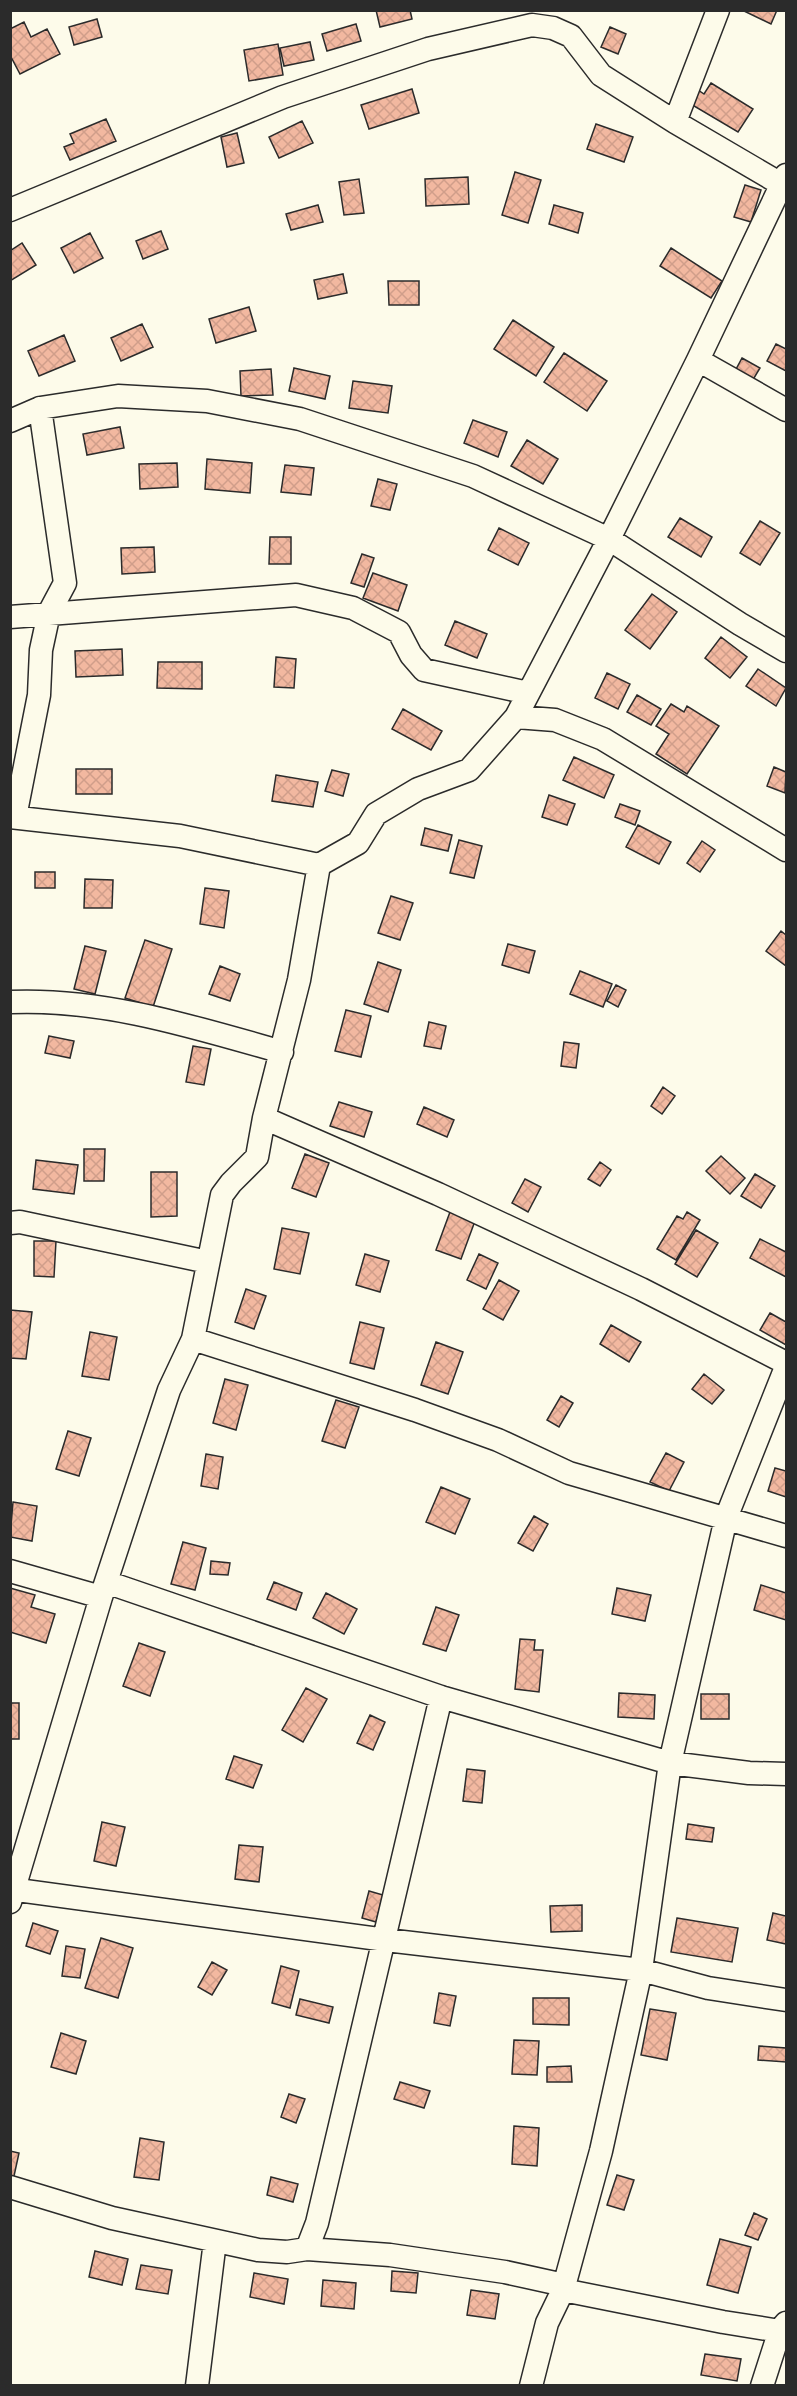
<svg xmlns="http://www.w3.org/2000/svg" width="797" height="2396" font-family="'Noto Sans',sans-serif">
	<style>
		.building { fill: url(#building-cross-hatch); stroke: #2b2b2b; stroke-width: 1.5 }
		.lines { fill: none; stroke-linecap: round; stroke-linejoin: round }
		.minor-casing { stroke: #2b2b2b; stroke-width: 25 }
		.minor { stroke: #fdfbea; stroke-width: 22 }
	</style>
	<defs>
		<pattern id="building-cross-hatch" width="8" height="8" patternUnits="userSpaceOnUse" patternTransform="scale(1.5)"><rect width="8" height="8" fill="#f2b8a0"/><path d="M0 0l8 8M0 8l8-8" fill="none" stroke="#d09e8a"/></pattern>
	</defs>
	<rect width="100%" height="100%" fill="#fdfbea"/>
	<path class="building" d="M376,10H410L412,19L380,27Z
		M742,10H777L771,24Z
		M97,19L102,37L74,45L69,27Z
		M24,22L31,37L47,29L60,54L20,74L10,55V29Z
		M356,24L361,41L327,51L322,34Z
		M610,27L626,34L618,54L601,47Z
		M310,42L314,60L284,66L280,48Z
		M278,44L283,75L249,81L244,50Z
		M711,83L753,109L738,132L689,103L698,90L704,94Z
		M412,89L419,113L369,129L361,105Z
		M106,119L116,141L70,160L64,147L74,143L70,134Z
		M302,121L313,143L279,158L269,137Z
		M596,124L633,137L624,162L587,149Z
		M237,133L244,163L227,167L221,137Z
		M515,172L541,180L528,223L502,215Z
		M468,177L469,204L426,206L425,179Z
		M359,179L364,213L344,215L339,182Z
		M745,185L761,190L751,222L734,217Z
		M318,205L323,222L291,230L286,214Z
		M554,205L583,213L578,233L549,224Z
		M161,231L168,249L143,259L136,241Z
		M90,233L103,258L74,273L61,248Z
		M22,243L36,265L10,281V251Z
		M671,248L722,281L711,298L660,266Z
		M343,274L347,293L318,299L314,280Z
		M388,281H419V305H389Z
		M249,307L256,331L216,343L209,319Z
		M513,320L554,347L536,376L494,349Z
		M142,324L153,347L121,361L111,338Z
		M64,335L75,361L39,376L28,351Z
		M776,344L786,349V371L767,361Z
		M564,353L607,381L587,411L544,382Z
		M742,358L760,368L751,383L734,373Z
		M294,368L330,376L325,399L289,391Z
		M271,369L273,395L241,396L240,371Z
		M353,381L392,386L388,413L349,408Z
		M473,420L507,432L498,457L464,443Z
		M120,427L124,448L87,455L83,434Z
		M527,440L558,459L543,484L511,466Z
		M207,459L252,463L250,493L205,489Z
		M177,463L178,487L140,489L139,464Z
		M285,465L314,468L311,495L281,492Z
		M378,479L397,484L390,510L371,506Z
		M680,518L712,537L701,557L668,537Z
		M760,521L780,533L760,565L740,553Z
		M499,528L529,543L518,565L488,550Z
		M270,537H291V564H269Z
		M154,547L155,572L122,574L121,548Z
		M362,554L374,558L364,587L351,583Z
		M373,573L407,585L398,611L363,598Z
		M652,594L677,612L650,649L625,630Z
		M455,621L487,634L477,658L445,645Z
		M721,637L747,657L730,678L705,658Z
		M122,649L123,675L76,677L75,651Z
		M276,657L296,659L294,688L274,687Z
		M158,662H202V689L157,688Z
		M758,669L786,688L776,706L746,686Z
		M607,673L630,684L618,709L595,698Z
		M637,695L661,709L651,725L627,712Z
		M671,704L684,712L687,706L719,726L687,774L656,754L669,734L656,726Z
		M403,709L442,731L431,750L392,729Z
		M574,757L614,775L604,798L563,780Z
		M774,767L786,772L785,793L767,786Z
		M76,769H112V794H76Z
		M332,770L349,774L343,796L325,791Z
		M276,775L318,782L313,807L272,801Z
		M549,795L575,804L567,825L542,817Z
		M620,804L640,811L635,825L615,817Z
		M638,825L671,842L659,864L626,847Z
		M425,828L452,835L448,851L421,845Z
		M459,840L482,846L474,878L450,873Z
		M702,841L715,850L700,872L687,863Z
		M35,872H55V888H35Z
		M85,879L113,880L112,908H84Z
		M205,888L229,891L224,928L200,924Z
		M391,896L413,903L400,940L378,933Z
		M781,931L786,935V966L766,951Z
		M145,940L172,949L153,1007L125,998Z
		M508,944L535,951L529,973L502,965Z
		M85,946L106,951L95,994L74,989Z
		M378,962L401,970L388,1012L364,1004Z
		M220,966L240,974L230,1001L209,994Z
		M580,971L612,984L603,1007L570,994Z
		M616,985L626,990L618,1007L607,1001Z
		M346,1010L371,1016L361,1057L335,1051Z
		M429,1022L446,1026L441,1049L424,1046Z
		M49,1036L74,1041L70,1058L45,1053Z
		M564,1042L579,1044L576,1068L561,1066Z
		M193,1046L211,1049L204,1085L186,1082Z
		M663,1087L675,1096L662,1114L651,1106Z
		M339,1102L372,1112L364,1137L330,1126Z
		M424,1107L454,1120L447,1137L417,1124Z
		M84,1149H105L104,1181H84Z
		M305,1154L329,1163L316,1197L292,1188Z
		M721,1156L745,1178L730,1194L706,1171Z
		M36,1160L78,1165L74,1194L33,1189Z
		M600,1162L611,1170L600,1186L588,1179Z
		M151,1172H177V1216L151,1217Z
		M755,1174L775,1186L761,1208L741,1196Z
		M525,1179L541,1187L528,1212L512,1203Z
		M450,1212L475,1221L461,1259L436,1250Z
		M687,1212L700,1220L676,1260L657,1249L677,1216L683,1219Z
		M282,1228L309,1233L300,1274L274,1269Z
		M696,1230L718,1243L697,1277L675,1264Z
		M760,1239L786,1252V1277L750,1258Z
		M34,1241H56L54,1277L34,1276Z
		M365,1254L389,1261L380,1292L356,1285Z
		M479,1254L498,1263L486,1289L467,1280Z
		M499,1280L519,1291L503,1320L483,1309Z
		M246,1289L266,1296L254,1329L235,1322Z
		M10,1310L32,1312L26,1359L10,1358Z
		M770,1313L786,1322V1345L760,1330Z
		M360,1322L384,1328L374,1369L350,1363Z
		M611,1325L641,1342L629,1362L600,1344Z
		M90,1332L117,1337L109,1380L82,1376Z
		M436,1342L463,1352L448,1394L421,1385Z
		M704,1374L724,1390L712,1404L692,1389Z
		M225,1379L248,1385L236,1430L213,1423Z
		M561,1396L573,1403L559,1427L547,1420Z
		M336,1400L359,1407L345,1448L322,1441Z
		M68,1431L91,1438L79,1476L56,1469Z
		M666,1453L684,1462L669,1491L650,1482Z
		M206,1454L223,1457L218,1489L201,1486Z
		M775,1468L786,1471V1497L768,1491Z
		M441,1487L470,1499L455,1534L426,1522Z
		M13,1502L37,1506L32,1541L10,1537Z
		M534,1516L548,1524L533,1551L518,1543Z
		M183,1542L206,1548L195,1590L171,1584Z
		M211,1561L230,1563L228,1575L210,1574Z
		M274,1582L302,1593L296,1610L267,1599Z
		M761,1585L786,1593V1620L754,1610Z
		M10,1588L35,1595L31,1607L55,1614L46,1643L10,1632Z
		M617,1588L651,1595L645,1621L612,1614Z
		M326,1593L357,1609L344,1634L313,1618Z
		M436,1607L459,1615L446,1651L423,1644Z
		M520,1639L535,1640L534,1650H543L539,1692L515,1689Z
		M139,1643L165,1652L150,1696L123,1686Z
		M306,1688L327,1699L303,1742L282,1730Z
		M619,1693L655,1695L654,1719L618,1717Z
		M701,1694H729V1719H701Z
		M10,1703H19V1739H10Z
		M370,1715L385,1722L373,1750L357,1743Z
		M234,1756L262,1765L253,1788L226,1779Z
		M467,1769L485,1771L482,1803L463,1801Z
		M102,1822L125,1827L116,1866L94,1861Z
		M688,1824L714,1828L712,1842L686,1839Z
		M239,1845L263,1847L259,1882L235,1879Z
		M369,1891L383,1895L376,1922L362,1918Z
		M582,1905V1931L551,1932L550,1906Z
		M773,1913L786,1916V1944L767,1940Z
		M677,1918L738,1928L732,1962L671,1952Z
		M33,1923L58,1931L50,1954L26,1946Z
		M101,1938L133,1948L118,1998L85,1988Z
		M66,1946L85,1949L80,1978L62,1976Z
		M212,1962L227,1970L212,1995L198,1987Z
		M281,1966L299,1971L290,2008L272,2003Z
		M439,1993L456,1996L450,2026L434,2023Z
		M533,1998H569V2025L533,2024Z
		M300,1999L333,2007L329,2023L296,2015Z
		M650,2009L676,2013L667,2060L641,2055Z
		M61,2033L86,2041L76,2074L51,2067Z
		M514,2040L539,2041L537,2075L512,2074Z
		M759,2046L786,2048V2062L758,2060Z
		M571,2066L572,2082H547V2067Z
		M400,2082L430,2091L424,2108L394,2099Z
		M289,2094L305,2099L296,2123L281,2117Z
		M514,2126L539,2128L537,2166L512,2164Z
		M140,2138L164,2142L159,2180L134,2177Z
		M10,2151L19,2153L14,2176L10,2175Z
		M617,2175L634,2180L624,2210L607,2205Z
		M271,2177L298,2184L293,2202L267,2195Z
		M754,2213L767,2219L758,2240L745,2235Z
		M720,2239L751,2247L738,2293L707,2285Z
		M95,2251L128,2259L122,2285L89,2277Z
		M141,2265L172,2270L168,2294L136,2289Z
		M392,2271L418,2273L416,2293L391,2291Z
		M254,2273L288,2279L284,2304L250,2297Z
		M323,2280L356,2283L354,2309L321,2306Z
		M471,2290L499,2294L495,2319L467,2315Z
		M705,2354L741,2359L737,2381L701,2375Z"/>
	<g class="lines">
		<g class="minor-casing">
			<path id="minor" d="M675,122L718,10
				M10,210L283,97L428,49L532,25L553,28L571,36L601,75L675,122L786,187
				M698,360L786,410
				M10,421L40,408L118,396L207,401L300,419L473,476L609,539L740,624L786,651
				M10,617L296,595L353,608L399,632L411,655L424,670L528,693
				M516,717L555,720L603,739L786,850
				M10,817L180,836L319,865
				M15,817L39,695L41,650L49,613L65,583L40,408
				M10,1002C103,998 194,1027 282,1052
				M264,1118L438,1194L641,1289L786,1363
				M10,1223L20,1222L208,1262
				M193,1339L415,1410L498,1440L569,1473L786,1536
				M10,1571L101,1597
				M106,1582L441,1697L670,1763L749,1773L786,1774
				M10,1889L386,1940L641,1970L708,1988L786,2000
				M10,1902L101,1597L169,1390L193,1339L222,1195L231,1183L257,1157L264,1118L299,980L319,865L358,843L376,814L418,789L469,770L516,717L609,539L698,360L786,175
				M10,2187L112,2218L258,2250L287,2252L307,2249L390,2255L505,2272L555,2283L563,2290L723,2322L786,2332
				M307,2249L317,2223L441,1697
				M197,2386L215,2241
				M531,2386L547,2323L563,2290L601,2151L641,1970L670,1763L726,1518L786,1367
				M762,2386L780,2330L786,2323"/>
		</g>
		<use href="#minor" class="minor"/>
	</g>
	<rect width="797" height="2396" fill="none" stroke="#2b2b2b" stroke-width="24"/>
</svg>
